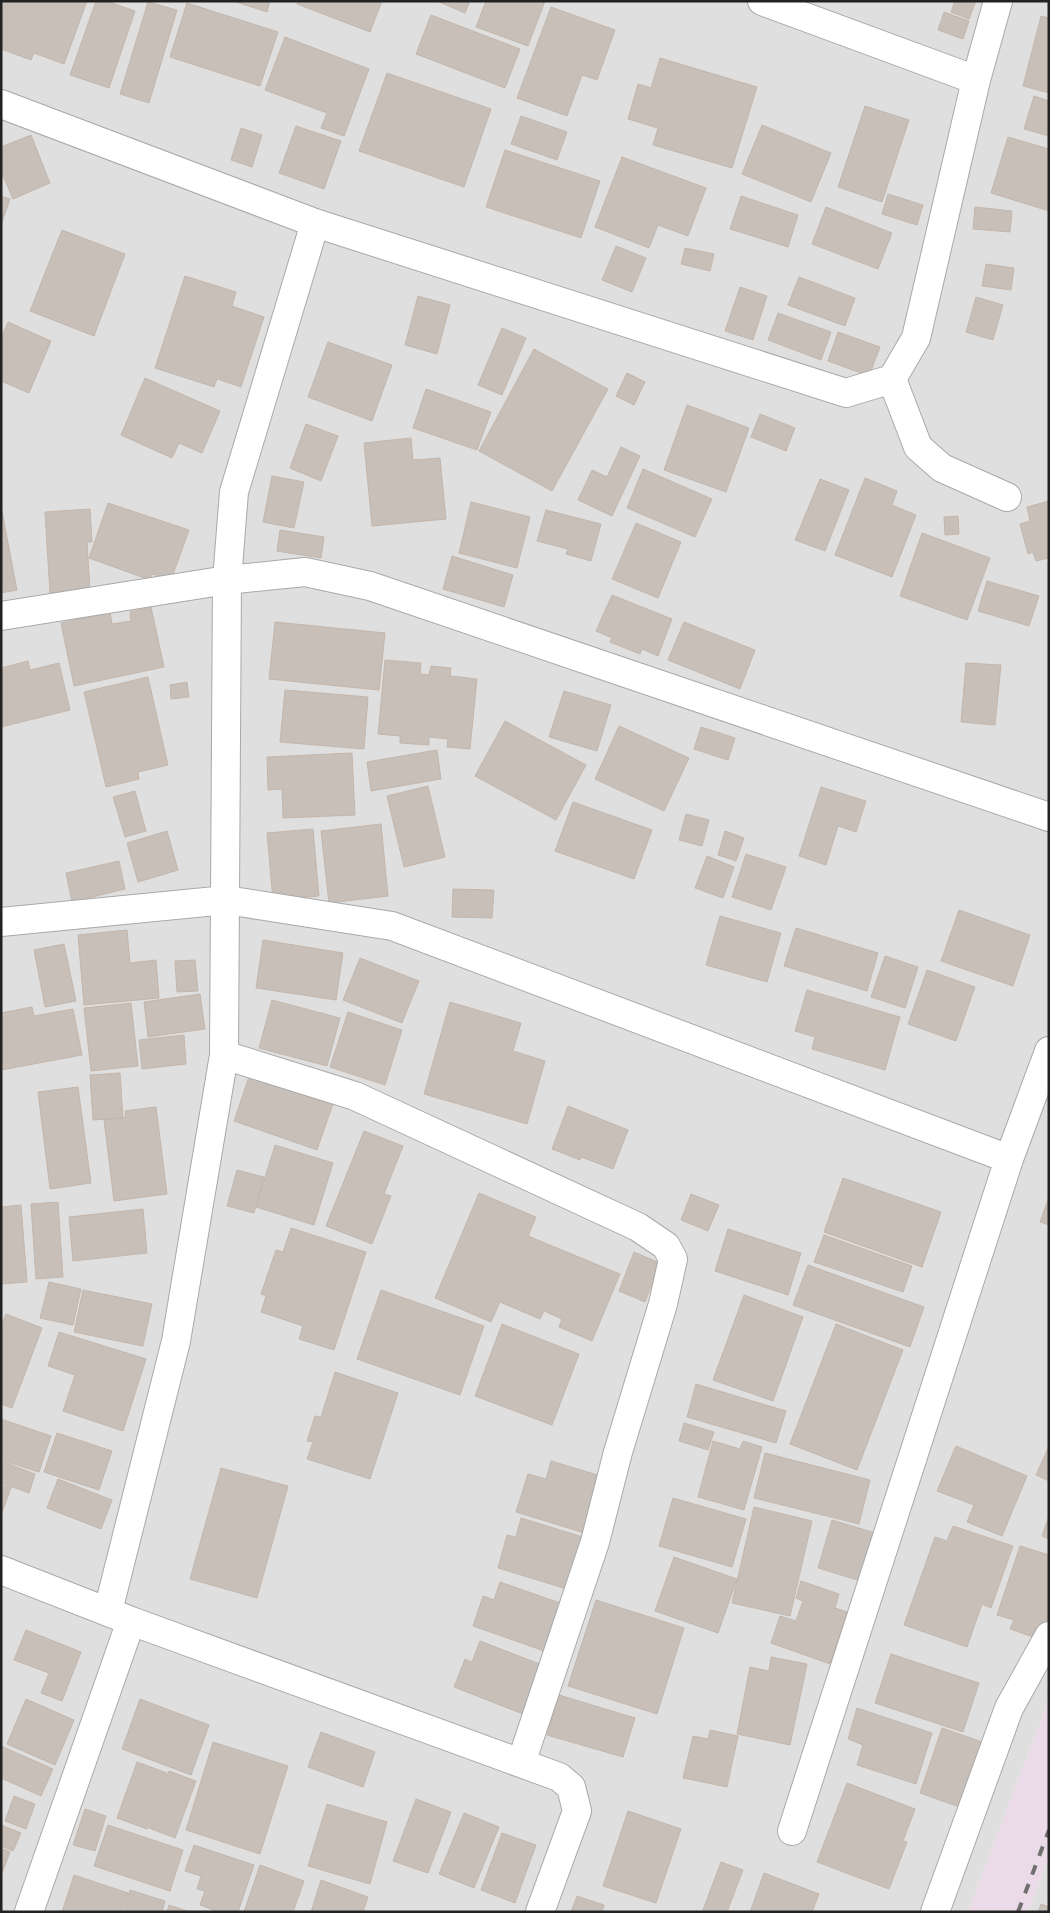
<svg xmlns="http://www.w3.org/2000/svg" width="1050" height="1913" font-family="Mulish,sans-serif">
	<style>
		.residential { fill: #e0dfdf }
		.industrial { fill: #ebdbe8 }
		.building { fill: #c7bfb8; stroke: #c4b6ab }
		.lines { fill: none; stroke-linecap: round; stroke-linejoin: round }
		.minor-casing { stroke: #a9a9a9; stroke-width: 30 }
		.minor { stroke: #fff; stroke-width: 28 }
		.rail { stroke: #707070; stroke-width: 4; stroke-dasharray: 10 10; stroke-linecap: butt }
	</style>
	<rect width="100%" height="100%" fill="#f2efe9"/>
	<path class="residential" d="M1,1H1049V1699L968,1912H1Z
		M1049,1857V1912H1028Z"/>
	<path class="industrial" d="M1049,1699V1857L1028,1912H968Z"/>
	<path class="building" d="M1,1H87L64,64L34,53L31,60L1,49Z
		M96,1H106L135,11L109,88L70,75Z
		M233,1H270L267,12Z
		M298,1H382L370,32L297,4Z
		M437,1H470L465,13Z
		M486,1H545L528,46L476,27Z
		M955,1H976L969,19L951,12Z
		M148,2L177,10L149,103L120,94Z
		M187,3L278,32L260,86L170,57Z
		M551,7L615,30L597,80L582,75L567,116L517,98Z
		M944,12L969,21L963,39L938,30Z
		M431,15L520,49L505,88L416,54Z
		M1041,16L1049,18V93L1023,86Z
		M285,37L369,69L344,136L321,128L327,113L265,90Z
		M660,58L757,87L732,168L653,145L658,128L628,119L638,84L651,88Z
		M387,73L491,109L464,187L359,151Z
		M1034,96L1049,101V136L1024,129Z
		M865,106L909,120L882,202L838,187Z
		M521,116L567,132L557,160L511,144Z
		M762,125L831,153L811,202L742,174Z
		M296,126L341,141L324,189L279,173Z
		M241,128L262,135L252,167L231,160Z
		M31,135L50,183L13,199L1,171V147Z
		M1008,137L1049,149V211L991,193Z
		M505,150L600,181L581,238L486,207Z
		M622,157L706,188L688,236L658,225L649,248L595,227Z
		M888,194L923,205L917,225L882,214Z
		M1,196L10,199L1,225Z
		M741,196L798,215L788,247L730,229Z
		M826,207L892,233L878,269L812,244Z
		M975,207L1012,211L1010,232L973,229Z
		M62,230L125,254L94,336L30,311Z
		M616,246L646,258L632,292L602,280Z
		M685,248L714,254L710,271L681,264Z
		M986,264L1014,268L1011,290L982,286Z
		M185,276L236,292L232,306L264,317L241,387L217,379L214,387L155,368Z
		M799,277L855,298L845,326L788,305Z
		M740,287L767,296L753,340L725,331Z
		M418,296L450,305L437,354L405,345Z
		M976,297L1003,305L993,340L966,332Z
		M778,313L831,332L821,360L768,340Z
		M8,322L51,341L29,393L1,381V339Z
		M502,328L526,338L502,395L478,385Z
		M838,332L880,347L869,376L828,361Z
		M328,342L392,365L372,421L308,397Z
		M534,349L608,389L552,491L479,451Z
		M627,373L645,382L634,405L616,396Z
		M145,378L220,411L202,453L179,443L172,458L121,435Z
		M426,389L491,412L477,450L413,428Z
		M687,405L749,428L726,492L664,470Z
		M760,414L795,428L786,451L751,437Z
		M306,424L338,436L321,481L290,468Z
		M411,438L413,460L440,458L446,519L372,526L364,443Z
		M621,447L640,456L612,516L578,500L592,470L607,477Z
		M643,469L712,499L695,537L627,508Z
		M272,476L304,482L294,528L263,522Z
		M865,478L897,491L892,505L916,515L892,577L835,555Z
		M820,479L849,490L825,551L795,540Z
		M1049,501V558L1036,561L1033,552L1028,554L1020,524L1030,521L1027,507Z
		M471,502L530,517L517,568L459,553Z
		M108,503L189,530L171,580L152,574L150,580L89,558Z
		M1,506L17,590L1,593Z
		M90,509L92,542H87L90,591L50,593L45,512Z
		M546,510L601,524L591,561L566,554L568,549L537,541Z
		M958,516L959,534L945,535L944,517Z
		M636,523L681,542L658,598L612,579Z
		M280,530L324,537L321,558L277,551Z
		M922,533L990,558L967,620L900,596Z
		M452,556L513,575L504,607L443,589Z
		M987,581L1039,596L1029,626L978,611Z
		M612,595L672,619L658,656L642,649L640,654L610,642L612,638L596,631Z
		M151,607L164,667L74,686L61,623L110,612L112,624L131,621L130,612Z
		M275,622L385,633L379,690L269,679Z
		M684,622L755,650L740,689L668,660Z
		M385,660L421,663L420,674L429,675L431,666L451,668L450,676L477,679L470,749L447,747L448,739L429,737V745L400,743V736L378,734Z
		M28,661L30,670L59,663L70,710L1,727V668Z
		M966,663L1001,665L995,725L961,722Z
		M148,677L168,765L138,772L139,779L106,787L84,692Z
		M187,682L189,697L171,699L170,685Z
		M285,690L368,697L364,749L280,742Z
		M564,691L611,705L597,751L549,737Z
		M505,721L586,765L556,820L475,776Z
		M619,726L689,758L664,811L595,779Z
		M701,727L735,738L728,760L694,749Z
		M437,750L441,779L371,791L367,762Z
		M352,753L355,815L283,818L282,789L268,790L267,757Z
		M428,786L445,857L404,867L387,796Z
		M821,787L866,801L856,832L838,826L826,865L799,856Z
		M135,791L146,831L125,837L113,797Z
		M573,802L652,830L634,879L555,851Z
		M686,814L709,820L702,846L679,840Z
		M381,824L388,896L329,903L321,831Z
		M313,829L319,896L273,900L267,833Z
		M167,831L178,870L138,882L127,843Z
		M725,831L744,838L736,861L718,855Z
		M746,854L786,867L771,910L732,897Z
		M707,856L734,867L723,898L695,888Z
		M119,861L125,889L72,902L66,873Z
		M453,889L494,890L492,918L452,917Z
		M959,910L1030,935L1013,986L941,961Z
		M720,916L781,933L767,982L706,965Z
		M796,928L878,953L867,991L784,966Z
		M127,930L130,963L156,960L159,998L84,1005L78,935Z
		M263,940L343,953L336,1000L256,988Z
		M64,944L76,1001L45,1007L34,950Z
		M885,956L918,967L905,1008L871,997Z
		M360,958L419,981L402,1023L343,1000Z
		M195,960L198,991L177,992L175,961Z
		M927,970L975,987L956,1041L908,1024Z
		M807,990L900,1017L885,1070L812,1049L815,1037L795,1031Z
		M200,994L205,1029L148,1037L144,1002Z
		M272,1000L340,1018L327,1066L259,1048Z
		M450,1002L521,1023L513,1051L545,1061L527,1124L424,1094Z
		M131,1003L138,1066L91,1071L84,1008Z
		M32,1007L34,1016L73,1009L82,1055L1,1070V1013Z
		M348,1012L402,1030L385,1085L330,1067Z
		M184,1035L186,1064L142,1069L139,1040Z
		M251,1071L334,1101L317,1150L234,1121Z
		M120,1073L123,1118L93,1120L90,1075Z
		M78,1087L91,1183L50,1189L38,1092Z
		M568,1106L628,1130L613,1169L581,1157L580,1160L552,1149Z
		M156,1107L167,1194L114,1201L104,1120L126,1117L125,1111Z
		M364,1131L403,1146L384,1194L391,1196L372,1244L326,1226Z
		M275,1145L333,1163L314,1225L256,1207Z
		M237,1170L264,1177L254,1213L227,1206Z
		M843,1178L941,1212L922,1267L824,1232Z
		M479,1193L536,1217L528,1236L620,1274L592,1341L559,1327L562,1319L544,1311L540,1319L500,1302L491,1322L435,1298Z
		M691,1194L719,1205L708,1231L681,1220Z
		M1049,1197V1225L1040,1222Z
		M58,1202L63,1277L36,1279L31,1204Z
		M21,1205L27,1282L1,1284V1207Z
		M143,1209L147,1253L73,1261L69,1217Z
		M291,1228L366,1252L334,1350L299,1339L303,1326L261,1312L266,1296L261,1294L276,1250L283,1252Z
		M728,1229L801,1253L788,1295L715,1271Z
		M824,1235L912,1266L903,1292L814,1262Z
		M634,1252L660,1263L645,1302L619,1291Z
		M808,1265L924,1307L910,1347L793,1305Z
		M49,1282L81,1289L73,1325L40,1318Z
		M83,1290L152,1304L143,1346L74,1332Z
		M381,1290L484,1326L460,1395L357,1359Z
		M744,1295L803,1317L773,1401L713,1380Z
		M6,1314L42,1328L12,1408L1,1404V1327Z
		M502,1324L579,1354L552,1425L475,1396Z
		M836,1324L903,1350L857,1470L790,1444Z
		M59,1332L146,1359L123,1431L63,1411L75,1375L48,1366Z
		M335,1372L398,1393L370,1479L307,1459L313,1442L307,1441L315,1416L321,1417Z
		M696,1384L786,1411L776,1443L687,1417Z
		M1,1419L51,1436L39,1472L1,1460Z
		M684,1423L714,1432L708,1450L679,1441Z
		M57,1433L112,1451L99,1490L44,1472Z
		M713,1441L740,1449L743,1441L762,1447L744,1510L698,1497Z
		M956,1446L1027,1476L1002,1536L967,1522L974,1505L937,1491Z
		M1049,1446V1481L1036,1475Z
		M765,1453L870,1480L859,1524L754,1498Z
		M1,1461L35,1474L29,1493L1,1483Z
		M551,1461L604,1477L588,1534L516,1512L528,1474L546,1479Z
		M221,1468L288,1486L257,1598L190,1579Z
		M58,1479L112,1500L101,1529L47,1508Z
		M1,1485L11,1488L1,1515Z
		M673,1498L746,1519L732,1567L659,1546Z
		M754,1507L812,1521L790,1616L732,1603Z
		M1049,1516V1539L1042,1536Z
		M521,1518L586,1538L570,1590L498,1568L507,1535L516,1537Z
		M832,1520L882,1535L867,1583L818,1568Z
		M953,1526L1013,1546L991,1608L982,1604L967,1647L904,1625L935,1537L947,1541Z
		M1020,1546L1049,1555V1622L1046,1630L1036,1627L1033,1637L1010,1629L1014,1620L997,1615Z
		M674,1557L737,1579L718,1633L655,1611Z
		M801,1581L839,1594L835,1608L847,1612L830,1664L771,1643L780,1616L796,1621L803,1601L796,1598Z
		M500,1582L563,1604L547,1652L473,1626L483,1596L494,1600Z
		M596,1600L684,1628L657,1714L568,1686Z
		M26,1630L81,1652L62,1701L41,1693L49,1673L14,1660Z
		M480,1641L542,1665L523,1714L454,1687L465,1659L472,1662Z
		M891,1654L979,1683L963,1732L875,1703Z
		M771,1657L807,1664L790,1745L737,1734L750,1667L769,1671Z
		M559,1695L635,1718L623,1757L547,1735Z
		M26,1699L74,1720L55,1765L7,1744Z
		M140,1699L209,1725L191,1775L122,1749Z
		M857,1708L932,1733L916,1784L857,1765L863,1745L848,1739Z
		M942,1728L985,1743L962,1808L920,1793Z
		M710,1730L738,1736L727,1787L683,1778L693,1736L708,1739Z
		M321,1732L375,1752L363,1787L308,1767Z
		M213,1742L288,1766L260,1854L186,1830Z
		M1,1746L53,1769L41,1796L1,1778Z
		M137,1762L167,1773L147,1829L117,1818Z
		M169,1771L196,1781L175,1838L149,1828Z
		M847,1783L915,1809L903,1841L907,1842L889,1889L817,1862Z
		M14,1796L35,1804L26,1829L5,1821Z
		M416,1799L451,1812L428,1873L393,1861Z
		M327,1804L387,1822L370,1884L308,1866Z
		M85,1809L106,1816L95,1851L73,1845Z
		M628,1811L681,1829L656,1903L603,1886Z
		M464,1813L499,1827L474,1888L439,1874Z
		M1,1825L21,1833L13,1851L1,1846Z
		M108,1825L183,1850L170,1891L94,1866Z
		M502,1833L536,1845L515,1903L481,1890Z
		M194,1845L254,1865L238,1912H219L200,1905L205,1891L197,1889L201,1876L185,1871Z
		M1,1848L10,1852L1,1876Z
		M721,1862L743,1870L727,1912H708L703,1910Z
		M260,1865L304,1881L293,1912H244Z
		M764,1873L819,1894L812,1912H750Z
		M74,1875L128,1893L121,1912H62Z
		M321,1880L368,1897L363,1912H311Z
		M130,1890L165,1901L162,1912H123Z
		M577,1896L604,1905L602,1912H571Z
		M1041,1904L1049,1907V1912H1038Z
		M169,1905L190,1912H167Z"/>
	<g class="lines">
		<g class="minor-casing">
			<path id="minor" d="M762,1L976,80
				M1,104L315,223L846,393L892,379L916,338L976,80L998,1
				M892,379L918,447L942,468L1007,497
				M1,616L227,580L305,572L370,586L1049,817
				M1,922L226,900L392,926L1009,1159
				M224,1055L355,1096L638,1227L666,1246L673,1259L663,1304L618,1452L595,1542L521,1763
				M1,1570L131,1621L559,1777L571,1787L577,1811L540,1912
				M108,1611L176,1341L224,1055L227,580L234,492L315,223
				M792,1831L1009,1159L1049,1051
				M29,1912L131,1621
				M935,1912L1009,1708L1049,1636"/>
		</g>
		<use href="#minor" class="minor"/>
		<path class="rail" d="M1018,1912L1049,1830"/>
	</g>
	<rect width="1050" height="1913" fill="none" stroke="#222222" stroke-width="5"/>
</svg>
